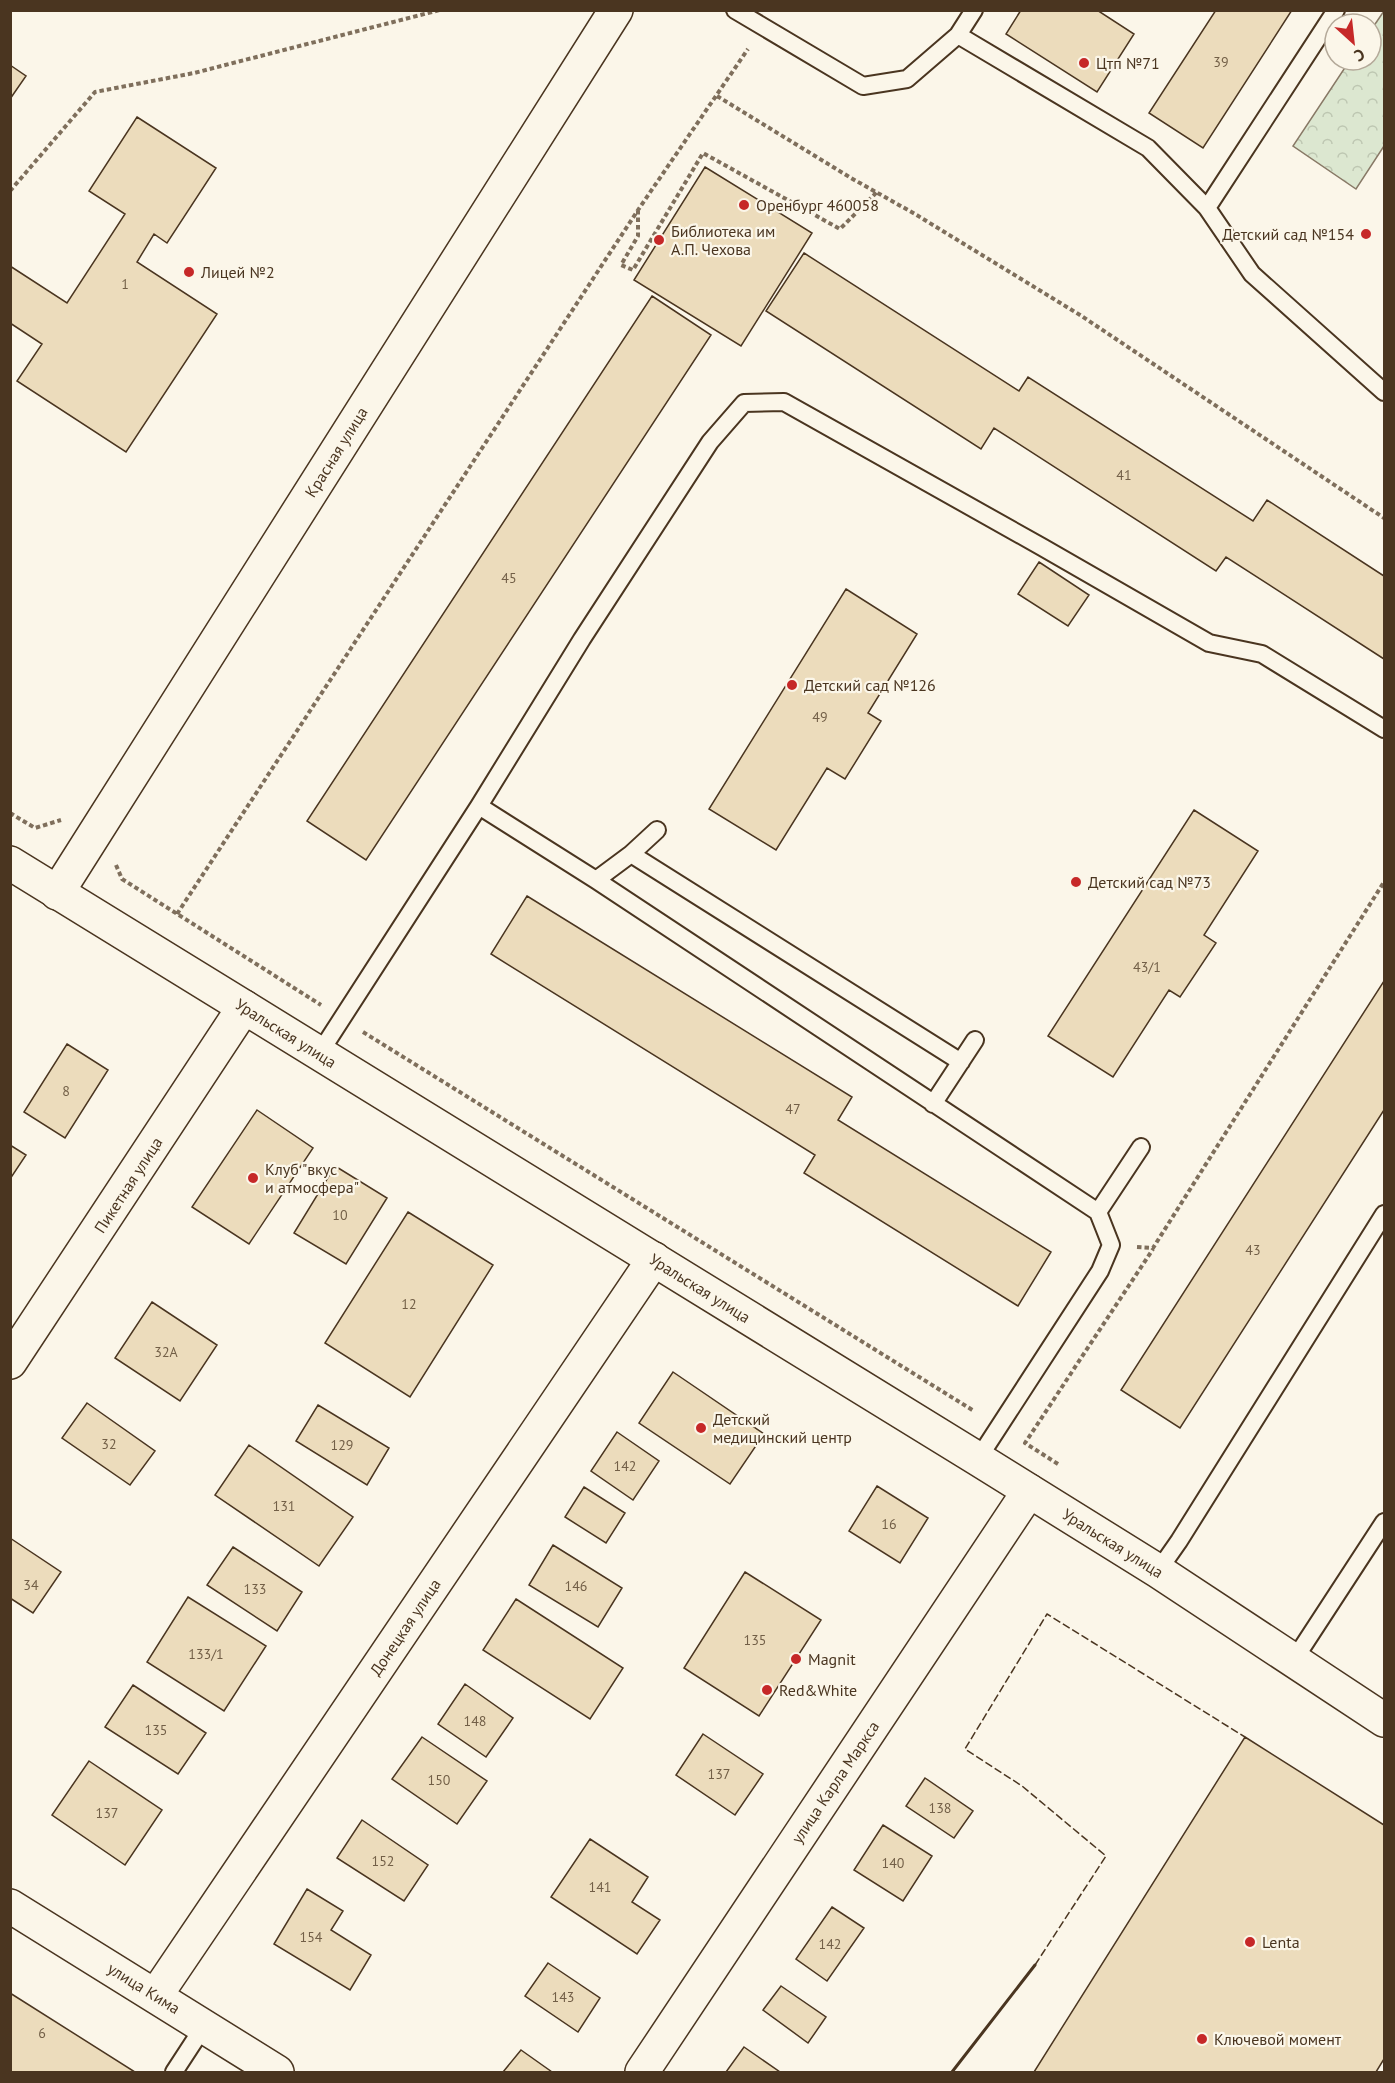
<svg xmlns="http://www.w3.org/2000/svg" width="1395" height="2083" font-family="'PT Sans',sans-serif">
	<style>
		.park { fill: url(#park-crowns); stroke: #887966; stroke-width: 1.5 }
		.building { fill: #ecdcbc; stroke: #4a3520; stroke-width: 1.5 }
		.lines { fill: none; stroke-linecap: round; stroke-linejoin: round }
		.service-casing { stroke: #4a3520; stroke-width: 20 }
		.minor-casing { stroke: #4a3520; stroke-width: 36 }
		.tertiary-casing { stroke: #4a3520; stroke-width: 36 }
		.path { stroke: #7f6f5c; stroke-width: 4; stroke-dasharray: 4.5 3; stroke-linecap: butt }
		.service { stroke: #fbf6e9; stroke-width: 16 }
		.minor { stroke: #fbf6e9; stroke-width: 33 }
		.tertiary { stroke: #fbf6e9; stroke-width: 33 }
		.fence { stroke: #4a3520; stroke-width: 1.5; stroke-dasharray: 8 3; stroke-linecap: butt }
		.wall { stroke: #4a3520; stroke-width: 3 }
		.poi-dot { fill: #c62828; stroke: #fbf6e9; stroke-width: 2 }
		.labels { text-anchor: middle; stroke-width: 4.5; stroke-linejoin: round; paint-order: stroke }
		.number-label { font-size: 14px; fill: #725f47 }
		.poi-label { font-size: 16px; fill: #4a3520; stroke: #fbf6e9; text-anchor: start }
		.street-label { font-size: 16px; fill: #4a3520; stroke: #fbf6e9 }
	</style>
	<defs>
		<pattern id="park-crowns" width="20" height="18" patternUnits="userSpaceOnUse" patternTransform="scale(1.5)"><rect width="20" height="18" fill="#dce7d0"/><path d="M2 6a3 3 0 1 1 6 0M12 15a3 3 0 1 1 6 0" fill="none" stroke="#bec7b2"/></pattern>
	</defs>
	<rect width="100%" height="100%" fill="#fbf6e9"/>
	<path class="park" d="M1384,11V146L1356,189L1293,146L1350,60H1371V30Z"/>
	<path class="building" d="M1021,10H1097L1134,34L1097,92L1006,34Z
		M1216,10H1292L1203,148L1149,113Z
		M10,65L26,76L10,99Z
		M137,117L216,168L167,243L154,234L137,262L217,314L126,452L17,381L42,344L10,323V266L67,303L125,214L89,191Z
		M705,167L812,233L741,346L634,280Z
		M804,253L1019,391L1028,377L1253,521L1267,500L1384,576V659L1226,557L1216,571L994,428L981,449L766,311Z
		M652,296L711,335L366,860L307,821Z
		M1039,562L1089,595L1068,626L1018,594Z
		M846,589L917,634L868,713L881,721L845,779L827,768L776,850L709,809Z
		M1194,810L1258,851L1204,935L1216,943L1180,997L1169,990L1113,1077L1048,1036Z
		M527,896L852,1097L838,1120L1051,1252L1018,1306L804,1173L815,1155L491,954Z
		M1384,981V1110L1180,1428L1121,1390Z
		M67,1044L108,1070L65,1138L24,1112Z
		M257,1110L313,1148L249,1244L192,1207Z
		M10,1145L26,1155L10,1179Z
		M335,1166L387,1198L346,1264L294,1233Z
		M408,1212L493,1265L410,1397L325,1343Z
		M152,1302L217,1345L180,1401L115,1358Z
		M673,1372L764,1434L730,1484L639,1423Z
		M87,1403L155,1451L130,1485L62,1438Z
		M318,1405L389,1448L367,1485L296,1441Z
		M617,1432L659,1461L633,1500L591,1471Z
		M249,1445L353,1517L319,1566L215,1495Z
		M877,1486L928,1518L900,1563L849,1531Z
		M584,1487L625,1513L606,1543L565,1517Z
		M10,1538L61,1572L33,1613L10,1598Z
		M553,1545L622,1588L598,1627L529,1585Z
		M233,1547L302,1592L277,1631L207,1585Z
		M745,1572L821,1620L759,1716L684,1668Z
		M188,1597L266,1646L224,1711L147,1662Z
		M516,1599L623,1668L590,1719L483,1650Z
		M465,1684L513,1718L486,1757L438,1724Z
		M133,1685L206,1733L178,1774L105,1727Z
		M703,1734L763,1774L735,1815L676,1775Z
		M422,1737L487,1781L457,1824L392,1779Z
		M1245,1737L1384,1825V2059L1376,2072H1034Z
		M89,1761L162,1810L125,1865L52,1815Z
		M925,1778L973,1811L954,1838L906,1806Z
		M362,1820L428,1865L404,1901L337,1858Z
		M883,1825L932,1856L903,1901L854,1870Z
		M590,1839L648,1877L632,1902L660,1920L637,1954L551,1897Z
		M307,1889L343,1911L331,1930L371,1955L350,1990L274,1944Z
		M832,1907L864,1928L827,1981L796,1959Z
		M548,1963L600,1998L578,2032L525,1996Z
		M781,1986L826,2017L808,2043L763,2010Z
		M10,1993L135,2072H10Z
		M744,2047L780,2072H726Z
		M521,2050L552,2072H503Z"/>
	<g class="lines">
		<g class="service-casing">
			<path id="service" d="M735,10L863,86L907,79L958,35L1148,148L1207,208L1252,274L1384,392
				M958,35L974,10
				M1207,208L1336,10
				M479,806L596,880L1098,1212L1111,1245L1100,1271L978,1459
				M631,854L961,1062
				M596,880L631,854L657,830
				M319,1054L479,806L582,639L710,442L744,403L784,402L1042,547L1209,643L1262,654L1384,729
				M933,1104L975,1040
				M1098,1212L1141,1147
				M1158,1571L1179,1541L1384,1214
				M1294,1660L1384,1522
				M174,2072L204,2026"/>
		</g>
		<g class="minor-casing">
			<path id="minor" d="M57,893L616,10
				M10,1362L244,1007
				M10,1906L277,2072
				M156,1995L654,1259
				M642,2072L1029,1491"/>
		</g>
		<g class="tertiary-casing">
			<path id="tertiary" d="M10,863L978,1459L1158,1571L1384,1720"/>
		</g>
		<path class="path" d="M717,96L851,178L915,214L1080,315L1384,518
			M10,191L95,92L194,73L440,10
			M638,210V236L621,265L633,270L703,153L840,229L877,192
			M10,813L35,828L61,820
			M116,865L122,879L321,1005
			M177,914L638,210L748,49
			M363,1032L974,1411
			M1137,1247L1153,1248L1384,882
			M1058,1464L1025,1443L1153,1249"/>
		<use href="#service" class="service"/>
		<use href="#minor" class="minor"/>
		<use href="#tertiary" class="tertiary"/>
		<path class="fence" d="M1035,1965L1106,1856L1022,1786L965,1749L1047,1614L1245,1737"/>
		<path class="wall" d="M952,2072L1035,1965"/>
	</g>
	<g class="poi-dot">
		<circle cx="1084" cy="63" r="6"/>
		<circle cx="744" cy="205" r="6"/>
		<circle cx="1366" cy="234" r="6"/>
		<circle cx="659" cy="240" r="6"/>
		<circle cx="189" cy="272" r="6"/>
		<circle cx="792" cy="685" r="6"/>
		<circle cx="1076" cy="882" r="6"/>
		<circle cx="253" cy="1178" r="6"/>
		<circle cx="701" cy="1428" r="6"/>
		<circle cx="796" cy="1659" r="6"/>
		<circle cx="767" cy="1690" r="6"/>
		<circle cx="1250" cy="1942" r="6"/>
		<circle cx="1202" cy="2039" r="6"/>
	</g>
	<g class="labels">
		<g class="number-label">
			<text x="1221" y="67">39</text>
			<text x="125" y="289">1</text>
			<text x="1124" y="480">41</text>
			<text x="509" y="583">45</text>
			<text x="820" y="722">49</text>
			<text x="1147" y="972">43/1</text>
			<text x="66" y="1096">8</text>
			<text x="793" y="1114">47</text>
			<text x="340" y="1220">10</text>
			<text x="1253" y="1255">43</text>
			<text x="409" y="1309">12</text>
			<text x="166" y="1357">32А</text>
			<text x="109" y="1449">32</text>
			<text x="342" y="1450">129</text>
			<text x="625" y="1471">142</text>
			<text x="284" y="1511">131</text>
			<text x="889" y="1529">16</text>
			<text x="31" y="1590">34</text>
			<text x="576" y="1591">146</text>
			<text x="255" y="1594">133</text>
			<text x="755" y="1645">135</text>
			<text x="206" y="1659">133/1</text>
			<text x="475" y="1726">148</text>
			<text x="156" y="1735">135</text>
			<text x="719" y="1779">137</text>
			<text x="439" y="1785">150</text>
			<text x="940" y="1813">138</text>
			<text x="107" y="1818">137</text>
			<text x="383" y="1866">152</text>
			<text x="893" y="1868">140</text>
			<text x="600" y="1892">141</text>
			<text x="311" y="1942">154</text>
			<text x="830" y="1949">142</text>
			<text x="563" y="2002">143</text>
			<text x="42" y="2038">6</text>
		</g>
		<g class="poi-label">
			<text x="1096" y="69">Цтп №71</text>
			<text x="756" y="211">Оренбург 460058</text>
			<text x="671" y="237">Библиотека им<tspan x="671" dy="18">А.П. Чехова</tspan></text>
			<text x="1354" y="240" text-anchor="end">Детский сад №154</text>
			<text x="201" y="278">Лицей №2</text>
			<text x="804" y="691">Детский сад №126</text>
			<text x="1088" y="888">Детский сад №73</text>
			<text x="265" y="1175">Клуб "вкус<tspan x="265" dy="18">и атмосфера"</tspan></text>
			<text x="713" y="1425">Детский<tspan x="713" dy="18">медицинский центр</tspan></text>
			<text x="808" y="1665">Magnit</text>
			<text x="779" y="1696">Red&amp;White</text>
			<text x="1262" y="1948">Lenta</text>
			<text x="1214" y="2045">Ключевой момент</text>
		</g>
		<g class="street-label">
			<text transform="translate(336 452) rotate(-58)" y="6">Красная улица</text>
			<text transform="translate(286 1033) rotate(32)" y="6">Уральская улица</text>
			<text transform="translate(128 1185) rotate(-57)" y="6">Пикетная улица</text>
			<text transform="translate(700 1288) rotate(32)" y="6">Уральская улица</text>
			<text transform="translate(1113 1543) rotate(32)" y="6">Уральская улица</text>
			<text transform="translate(405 1627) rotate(-56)" y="6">Донецкая улица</text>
			<text transform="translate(835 1782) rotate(-56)" y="6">улица Карла Маркса</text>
			<text transform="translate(144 1988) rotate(32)" y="6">улица Кима</text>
		</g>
	</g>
	<rect width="1395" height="2083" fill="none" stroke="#4a3520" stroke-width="24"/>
	<g transform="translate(1353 42) rotate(153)"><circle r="28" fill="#fbf6e9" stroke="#b4a999" stroke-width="1.5"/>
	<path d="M0-4.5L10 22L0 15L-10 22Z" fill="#c62828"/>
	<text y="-9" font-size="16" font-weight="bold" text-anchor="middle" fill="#4a3520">С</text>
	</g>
</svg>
